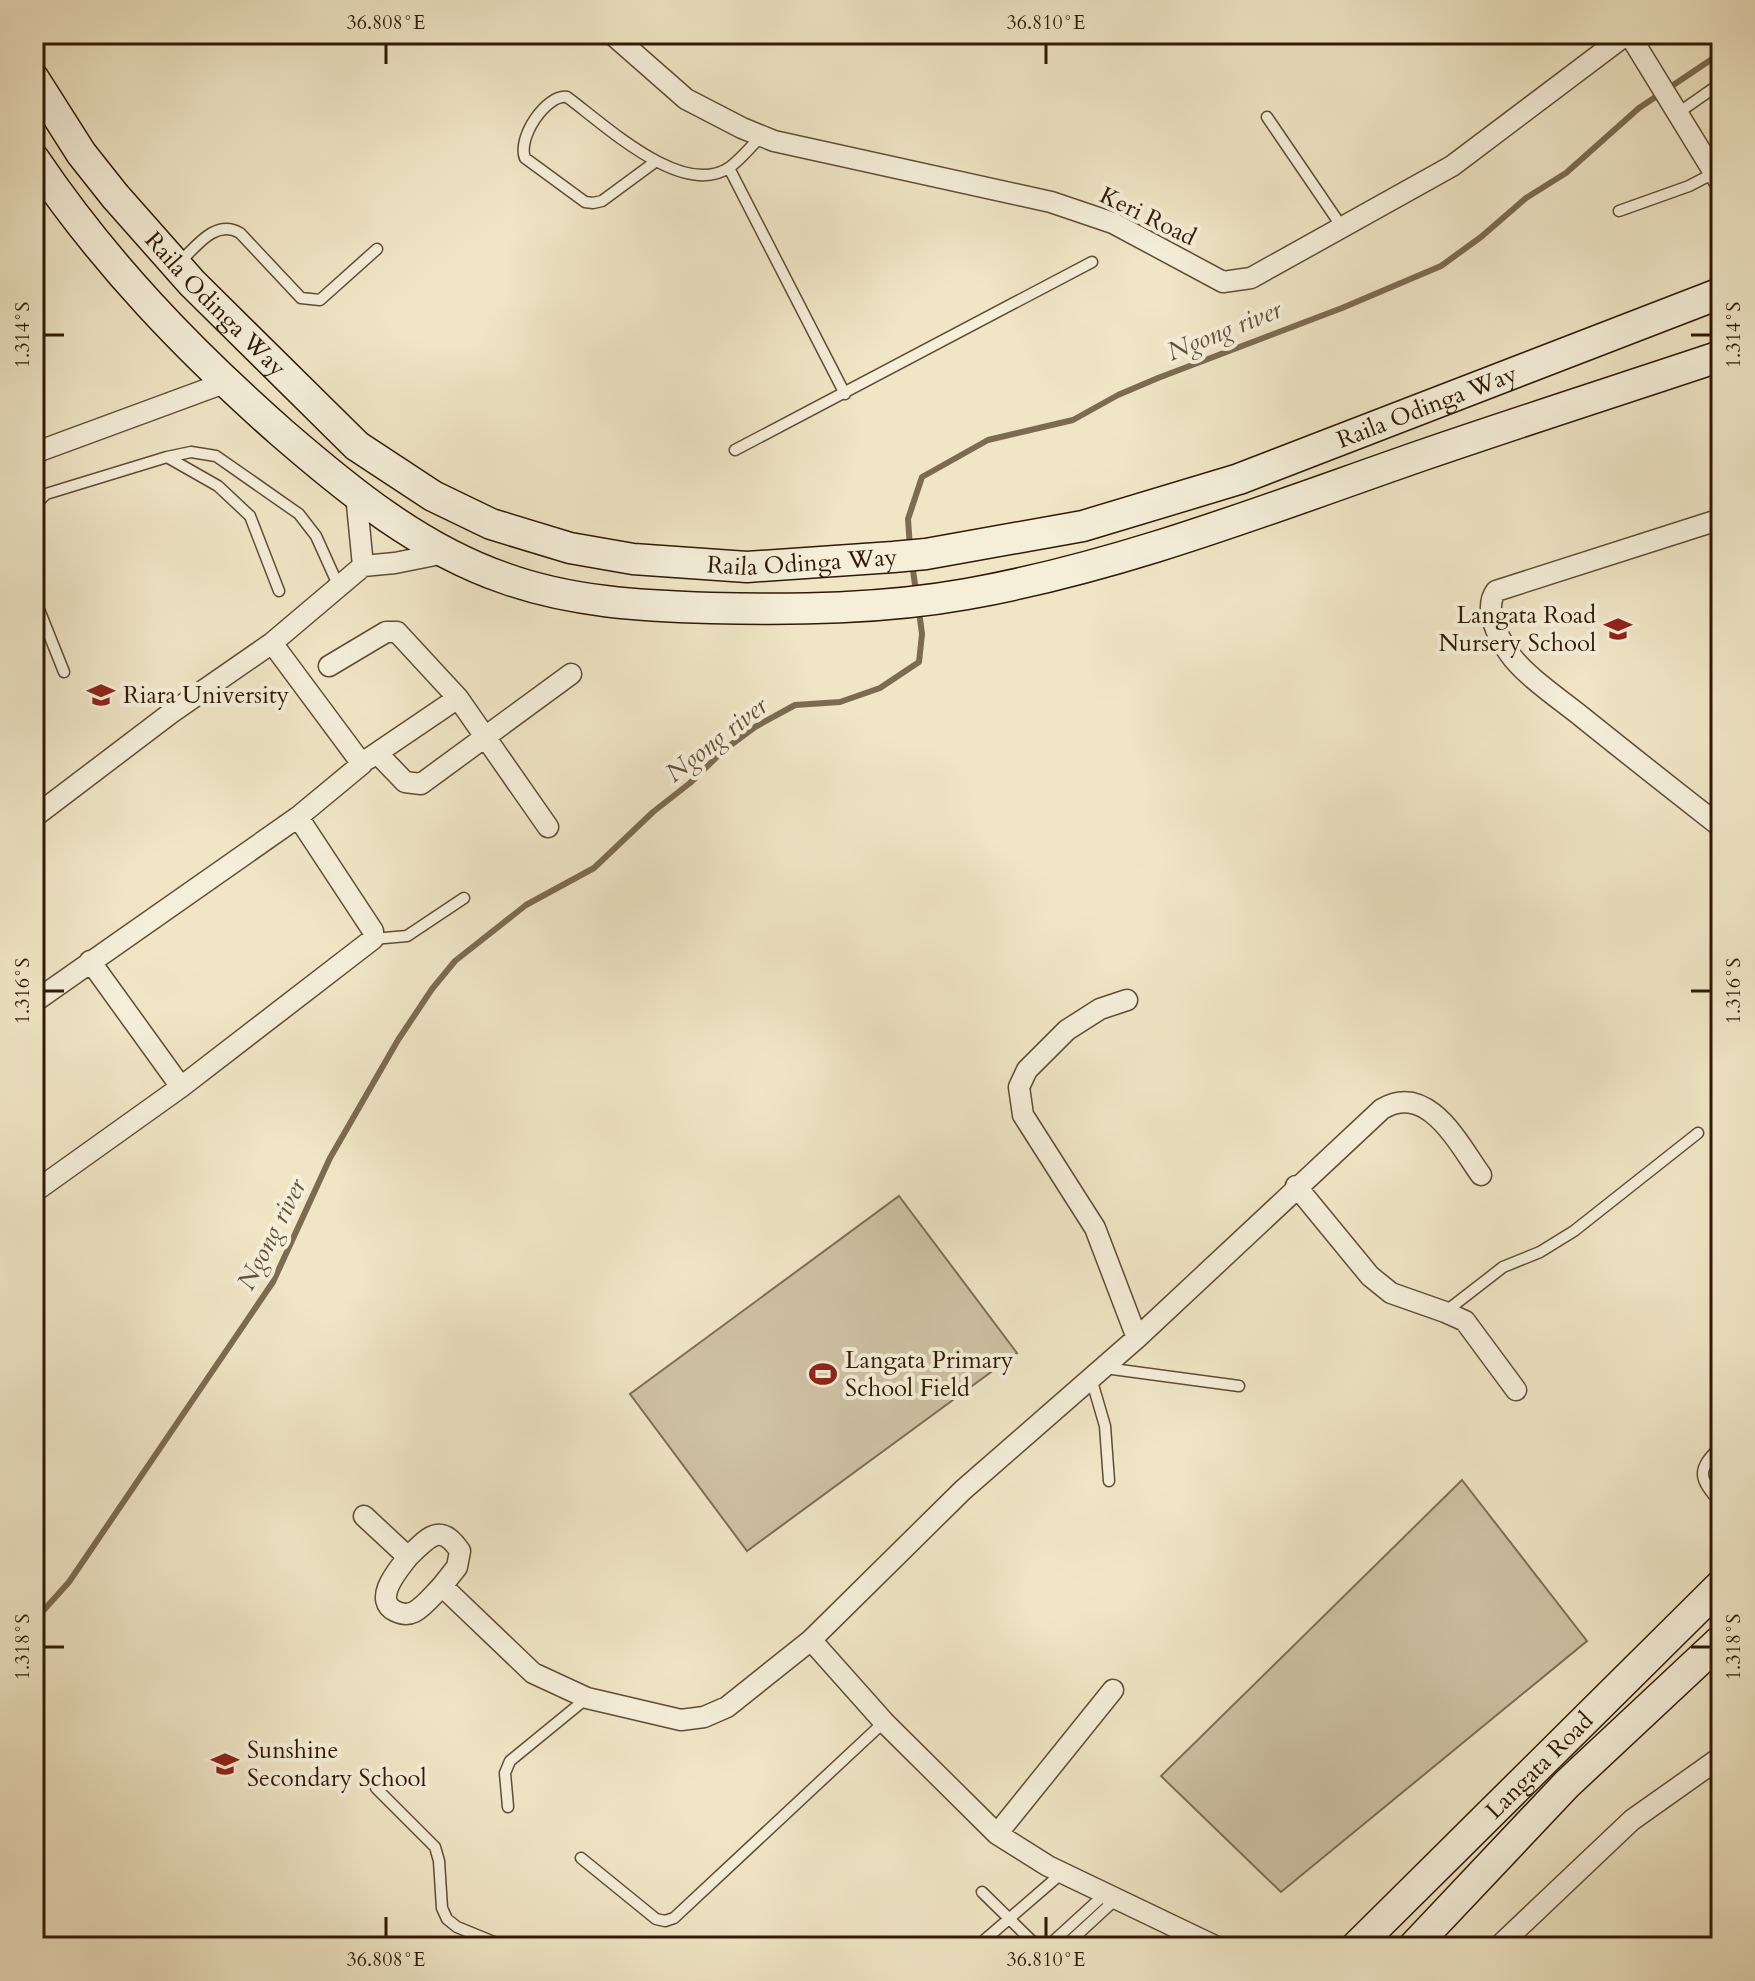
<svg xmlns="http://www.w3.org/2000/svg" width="1755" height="1981" font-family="Cardo,serif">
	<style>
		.green { fill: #cfc3a5; stroke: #806e55; stroke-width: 2 }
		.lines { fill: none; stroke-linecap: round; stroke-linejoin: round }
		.stream { stroke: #7c6b51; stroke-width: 6 }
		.lane-casing { stroke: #604d35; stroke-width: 13 }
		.street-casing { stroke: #604d35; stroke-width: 23 }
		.secondary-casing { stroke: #301a05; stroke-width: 33 }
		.lane { stroke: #f5efda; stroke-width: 10 }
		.street { stroke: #f5efda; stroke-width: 20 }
		.secondary { stroke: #f5efda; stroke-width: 30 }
		.ticks { fill: none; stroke: #301a05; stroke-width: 3 }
		.labels { text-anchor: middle; stroke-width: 8; stroke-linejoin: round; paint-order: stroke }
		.street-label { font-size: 24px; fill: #301a05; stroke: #f5efda }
		.poi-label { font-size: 24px; fill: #301a05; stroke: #f5efda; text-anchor: start }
		.water-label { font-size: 26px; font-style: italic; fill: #635038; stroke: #f5efda }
		.neatline { fill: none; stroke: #301a05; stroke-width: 3 }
		.ticks-label { font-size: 20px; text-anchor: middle; fill: #301a05 }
	</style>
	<rect width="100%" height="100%" fill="#f0e6c6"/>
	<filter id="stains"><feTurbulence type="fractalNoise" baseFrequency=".0025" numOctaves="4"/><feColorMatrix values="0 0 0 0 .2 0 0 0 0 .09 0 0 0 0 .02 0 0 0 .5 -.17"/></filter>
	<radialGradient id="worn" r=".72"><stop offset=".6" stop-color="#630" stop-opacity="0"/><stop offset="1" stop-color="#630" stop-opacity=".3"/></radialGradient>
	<path class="green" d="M899,1196L1017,1353L747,1551L630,1394Z
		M1462,1480L1587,1641L1281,1892L1161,1776Z"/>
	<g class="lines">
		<path class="stream" d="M910,548L908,519L922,477L988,440L1073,420L1118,395L1158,378L1342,308L1441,266L1481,237L1526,198L1566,173L1639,108L1721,53
			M912,563L916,592
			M34,1621L69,1582L273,1282L330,1158L398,1040L432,989L455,961L526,905L594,868L653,812L690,783L724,750L755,727L795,705L840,702L880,688L919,662L922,634L919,611"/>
		<g class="lane-casing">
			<path id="lane" d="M1678,113L1721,83
				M1267,117L1342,227
				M655,162L602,201L593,203L585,202L525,158C517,138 546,94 567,97C604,124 683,200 730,167C741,159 751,146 762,136
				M729,168L845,394
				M1619,211L1689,186L1714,173
				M178,264C195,248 215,218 240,233L301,298L320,300L377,249
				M735,450L1092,262
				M167,457L218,486L250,516L279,591
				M34,506L46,494L167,457L191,452L216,456L299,514L316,536L339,587
				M34,597L64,672
				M373,939L407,936L464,898
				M34,1066L35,1068
				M1445,1312L1503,1267L1540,1252L1574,1231L1698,1133
				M1105,1368L1239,1386
				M1091,1378L1105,1426L1109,1481
				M1721,1446C1695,1471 1699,1478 1721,1504
				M376,1788L435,1847L439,1861L442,1908L447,1919L457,1927L506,1947
				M508,1807L505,1773L510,1761L587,1698
				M581,1858L656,1919L665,1921L674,1918L884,1722
				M982,1892L1038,1947
				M981,1943L1062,1873
				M1047,1947L1105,1894
				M1064,1947L1116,1899"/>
		</g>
		<g class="street-casing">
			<path id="street" d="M612,34L686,99L742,128L774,141L1051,202L1113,223L1223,282L1251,278L1452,166L1627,34
				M1629,34L1721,184
				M34,453L224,383
				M356,494L363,566
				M1721,519L1496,591C1483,609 1498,637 1509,653C1524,675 1561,700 1582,717C1628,754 1675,791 1721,827
				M329,666L386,632H397L458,698L548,827
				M377,753L405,782L421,784L571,674
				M368,759L458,698
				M34,817L171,713L272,643L363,566L395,563L445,553
				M1127,1000L1100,1009L1067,1030L1027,1070L1019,1087L1023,1115L1095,1228L1137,1338
				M34,1002L298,817L362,764L272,643
				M181,1087L373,939V931L298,817
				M1296,1186L1370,1276L1391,1293L1445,1312L1465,1321L1516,1390
				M34,1192L181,1087L90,961
				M364,1516L408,1557C399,1569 372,1599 395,1611C401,1614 408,1615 414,1612C424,1607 434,1594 442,1586L533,1673L587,1698L681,1720L704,1717L727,1707L811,1640
				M408,1557C428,1538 440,1521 460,1551L457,1567L442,1586
				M997,1834L1113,1690
				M1217,1947L1048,1866L997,1834L884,1722L811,1640L963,1490L1137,1338L1382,1109C1428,1082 1458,1143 1481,1175
				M1498,1947L1632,1820L1721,1757"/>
		</g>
		<g class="secondary-casing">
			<g id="secondary">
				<path id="s1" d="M34,79L81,153L115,196L192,283L357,446L433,496L491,524L570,548L633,559L747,567L893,557L926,554L1083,526L1239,479L1721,293"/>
				<path d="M34,159C104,263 188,350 282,433C349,491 420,549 504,578C570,602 642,606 711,608C796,610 883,609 967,594C1124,566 1273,507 1423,455C1522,421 1622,389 1721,356"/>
				<path id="s2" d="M1356,1947L1721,1585"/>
				<path d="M1413,1947L1567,1784L1721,1640"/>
			</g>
		</g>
		<use href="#lane" class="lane"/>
		<use href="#street" class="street"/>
		<use href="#secondary" class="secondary"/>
	</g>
	<path class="ticks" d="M386,44V64M1046,44V64M44,335H64M1691,335H1711M44,991H64M1691,991H1711M44,1647H64M1691,1647H1711M386,1917V1937M1046,1917V1937"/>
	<defs>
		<g id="school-bare" transform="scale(2.16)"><path d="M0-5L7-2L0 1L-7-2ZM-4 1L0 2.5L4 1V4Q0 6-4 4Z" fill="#8f2418" stroke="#f5efda" stroke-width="2.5" paint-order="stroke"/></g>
		<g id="university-bare" transform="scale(2.16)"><path d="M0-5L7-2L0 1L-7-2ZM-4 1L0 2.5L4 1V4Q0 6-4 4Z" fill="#8f2418" stroke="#f5efda" stroke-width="2.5" paint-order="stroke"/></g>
		<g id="stadium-bare" transform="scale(2.16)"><path d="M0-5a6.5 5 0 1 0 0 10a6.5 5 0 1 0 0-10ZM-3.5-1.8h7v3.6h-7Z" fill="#8f2418" stroke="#f5efda" stroke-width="2.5" paint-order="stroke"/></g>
	</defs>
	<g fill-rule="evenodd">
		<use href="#school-bare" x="1618" y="629"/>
		<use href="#university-bare" x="101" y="695"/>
		<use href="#stadium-bare" x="823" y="1374"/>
		<use href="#school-bare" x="225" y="1764"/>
	</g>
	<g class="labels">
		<g class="street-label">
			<text transform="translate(1148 216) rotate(26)" y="8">Keri Road</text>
			<text dy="8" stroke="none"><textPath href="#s1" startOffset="290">Raila Odinga Way</textPath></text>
			<text dy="8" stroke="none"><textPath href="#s1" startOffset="1610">Raila Odinga Way</textPath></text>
			<text dy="8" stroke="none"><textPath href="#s1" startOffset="962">Raila Odinga Way</textPath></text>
			<text dy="8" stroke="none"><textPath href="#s2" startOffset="258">Langata Road</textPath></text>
		</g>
		<g class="poi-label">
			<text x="1596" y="623" text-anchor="end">Langata Road<tspan x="1596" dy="28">Nursery School</tspan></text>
			<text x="123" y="703">Riara University</text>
			<text x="845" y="1368">Langata Primary<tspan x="845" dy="28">School Field</tspan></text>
			<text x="247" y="1758">Sunshine<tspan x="247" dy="28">Secondary School</tspan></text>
		</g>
		<g class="water-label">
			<text transform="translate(1224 330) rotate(-22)" y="9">Ngong river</text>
			<text transform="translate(716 739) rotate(-38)" y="9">Ngong river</text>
			<text transform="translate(271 1234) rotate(-63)" y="9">Ngong river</text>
		</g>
	</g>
	<rect width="1755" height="1981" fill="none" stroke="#f0e6c6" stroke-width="88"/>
	<rect x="44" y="44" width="1667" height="1893" class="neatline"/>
	<g class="ticks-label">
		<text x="386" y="29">36.808°E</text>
		<text x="1046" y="29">36.810°E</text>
		<text transform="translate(22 335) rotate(-90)" y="7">1.314°S</text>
		<text transform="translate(1733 335) rotate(-90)" y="7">1.314°S</text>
		<text transform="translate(22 991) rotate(-90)" y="7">1.316°S</text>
		<text transform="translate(1733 991) rotate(-90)" y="7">1.316°S</text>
		<text transform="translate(22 1647) rotate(-90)" y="7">1.318°S</text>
		<text transform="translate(1733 1647) rotate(-90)" y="7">1.318°S</text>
		<text x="386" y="1966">36.808°E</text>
		<text x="1046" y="1966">36.810°E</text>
	</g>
	<rect width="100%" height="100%" filter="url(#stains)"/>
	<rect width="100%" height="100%" fill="url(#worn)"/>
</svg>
